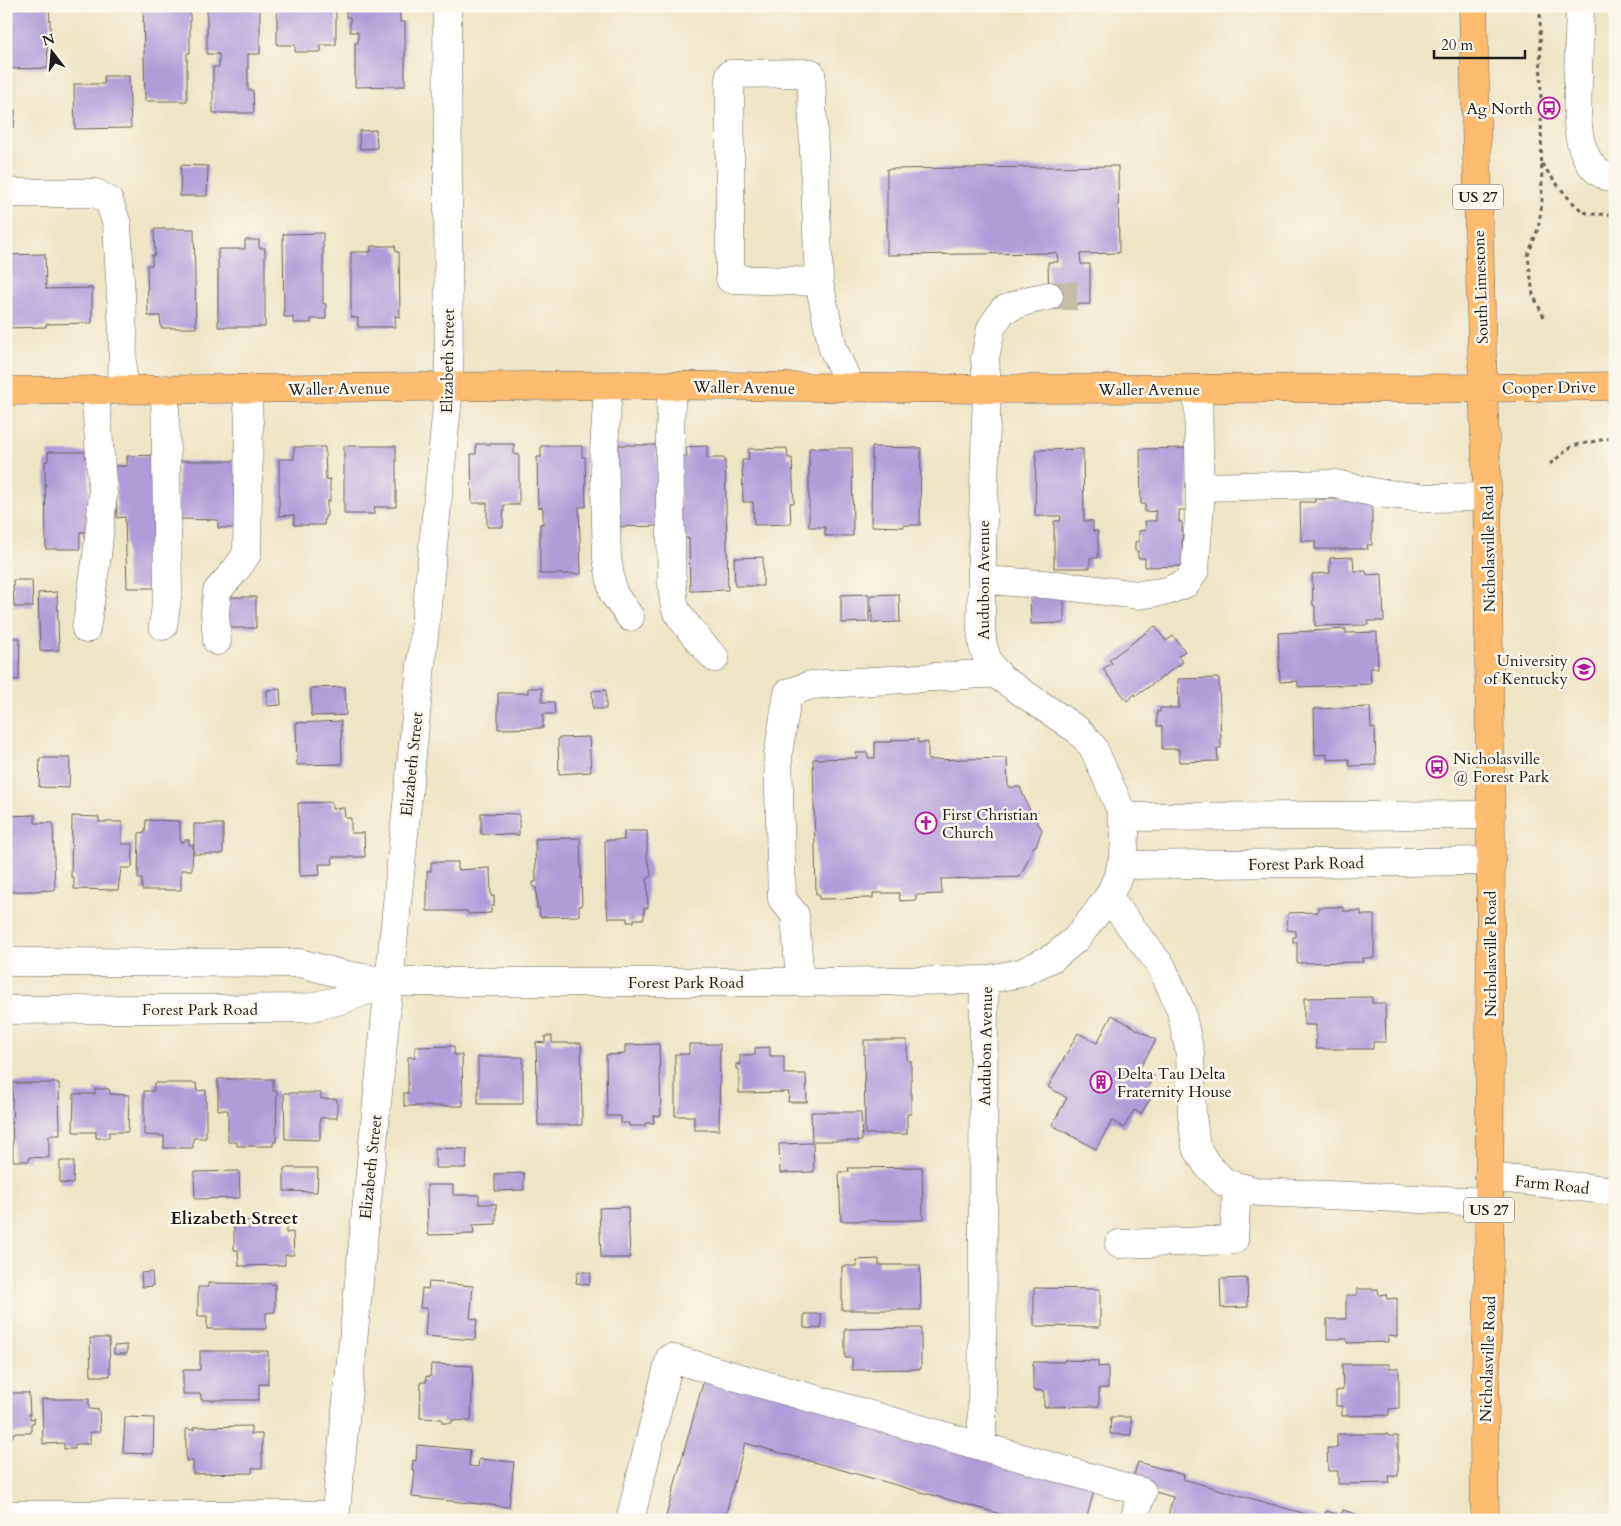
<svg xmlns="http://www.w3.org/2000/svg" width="1621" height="1526" font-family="Cardo,serif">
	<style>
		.building { fill: #af9cd8 }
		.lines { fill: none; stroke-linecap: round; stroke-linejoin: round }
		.minor-tunnel { stroke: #c4bca4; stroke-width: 28; stroke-dasharray: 28 14; stroke-linecap: butt }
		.minor-casing { stroke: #666258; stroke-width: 29 }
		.major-casing { stroke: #666258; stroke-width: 29 }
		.path { stroke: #666258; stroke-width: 3; stroke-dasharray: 4 4; stroke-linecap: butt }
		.minor { stroke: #fff; stroke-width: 28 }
		.major { stroke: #fdbc70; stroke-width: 28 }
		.labels { text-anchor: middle; stroke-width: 5; stroke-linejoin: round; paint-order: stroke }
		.shield { fill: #fbf7ec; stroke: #5f5e5a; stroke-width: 1 }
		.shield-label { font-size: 15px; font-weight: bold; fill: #1c1c1c }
		.poi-label { font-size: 16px; fill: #1c1c1c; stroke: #fbf7ec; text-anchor: start }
		.street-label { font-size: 16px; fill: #1c1c1c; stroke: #fbf7ec }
		.neighbourhood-label { font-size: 18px; font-weight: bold; fill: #1c1c1c; stroke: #fbf7ec }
	</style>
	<rect width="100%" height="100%" fill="#fbf7ec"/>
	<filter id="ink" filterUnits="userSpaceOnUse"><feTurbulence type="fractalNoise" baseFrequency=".02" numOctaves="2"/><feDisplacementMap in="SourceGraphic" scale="10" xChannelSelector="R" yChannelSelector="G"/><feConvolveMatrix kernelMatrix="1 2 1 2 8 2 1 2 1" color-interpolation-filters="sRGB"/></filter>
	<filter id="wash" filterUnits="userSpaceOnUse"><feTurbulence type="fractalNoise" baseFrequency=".0096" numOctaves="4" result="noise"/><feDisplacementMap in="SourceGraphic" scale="20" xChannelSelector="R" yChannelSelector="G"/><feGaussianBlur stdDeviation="1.12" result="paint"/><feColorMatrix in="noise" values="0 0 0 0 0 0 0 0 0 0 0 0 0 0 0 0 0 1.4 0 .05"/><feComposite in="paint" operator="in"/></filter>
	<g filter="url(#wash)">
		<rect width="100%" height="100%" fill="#eee4c6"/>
		<g id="blocks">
			<path class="building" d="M6,6H49L51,41H47L48,68L6,69Z
				M143,6H190V53H187V101H145Z
				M207,6H260V54H248V90H253L254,113H213V67H219V54H207Z
				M277,6H336V45H321V52H295V45H277Z
				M346,6H400V22H405V86L355,87V43H358V32H350V17H346Z
				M104,76H129L131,128L75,129L74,84H104Z
				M6,110H15L14,127H6Z
				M376,130L377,148L360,149L359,131Z
				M181,165L208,166L207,196H180Z
				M1118,166L1119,253L1080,254L1081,264H1090V304L1049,305L1048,262H1058L1057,253L887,255V169Z
				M154,229H194L196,328H161L160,316H148L147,265H152V255H155Z
				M323,233V304H326V319H311V323H293V317H284L283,234Z
				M245,240H259V248H265V327H218V249H245Z
				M371,246H395L396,252H399L400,317L395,316L396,327H358V318L351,317V252H371Z
				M45,254L46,289L92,288V323L46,324V327L6,328V255Z
				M476,444H514V454L519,455V505H504L503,527H487V503H472L471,454H476Z
				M613,445H656V457H659L660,526L611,527Z
				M344,446H396V507H374L375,514H344Z
				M541,446H582V457H585L586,507H579L581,574H540V524H543V508L538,507L537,457H541Z
				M707,446V458H725L728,590L690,591L689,538H680L681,457H687L686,447Z
				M294,447H325L326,480L330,479V501H327V516H325L324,525H294V515L279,516V459H294Z
				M872,447L921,448L920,525H904V527L871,526Z
				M787,448L788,458H792L794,503H790L791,524L754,525L753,502H743L742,460H749L748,449Z
				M809,448H852L853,536H825V527H809Z
				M1189,448L1187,510H1179V522H1182L1183,566L1145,567V558H1138V551H1135V542L1139,541V531L1146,530L1145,521H1156V511L1145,512V504H1141L1140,449Z
				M1083,449L1084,521H1093V531H1098V558H1090V568H1054V521H1060L1061,516H1035L1036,450Z
				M48,452H88L89,461V532H80V549H46L45,461H48Z
				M158,455V588H127L125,517L117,518L115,466H127V456Z
				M178,461H242L241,528H218V520L178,519Z
				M1315,499H1368V505H1372V545H1367L1368,549H1315V541H1301L1300,502H1315Z
				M763,557V586H735L734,558Z
				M1353,557L1354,571H1366L1367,575L1382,574L1384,621H1368V625L1315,626V606H1313L1312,574L1330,573V558Z
				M13,580H32L33,607H14Z
				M1064,590V623L1031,624L1030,591Z
				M57,592L59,650L40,651L38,593Z
				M869,594V622L841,623V595Z
				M899,594L900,622L872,623L871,595Z
				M224,597H256V628H224Z
				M1155,626L1166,641L1173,636L1185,651L1178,656L1183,662L1136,696L1135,694L1127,701L1103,669L1112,663L1109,660Z
				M1346,629V633L1377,632L1378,668H1370L1371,684L1298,687V681L1280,682L1278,633Z
				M6,638H20L19,680H6Z
				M1219,678L1221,748H1217L1218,761L1179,762V749H1162V726H1157V711L1160,712V708H1179L1178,679Z
				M345,687L346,715L311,716V688Z
				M528,688H542V702H554L555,714H543V728L498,729V693H528Z
				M280,689L281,705L267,706V690Z
				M606,690V709H593L592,691Z
				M1370,707L1371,728H1375L1376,765L1349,766V759L1327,760V754L1315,755L1314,709Z
				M341,721L342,764L297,765L296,723Z
				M589,737L591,772L559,774L558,738Z
				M918,739V743L928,742V760L1007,758L1008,787H1020L1032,816H1034L1042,830L1036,846H1034L1020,877L941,879L942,894L916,895V900L900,901L899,893H873V898L819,899V894H816L813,759L857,758L856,753H868V758H875V742H892V740Z
				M40,758H70L69,788L39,787Z
				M332,802V809L344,808L345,818H351V833H364L365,857H332L333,864H319L320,875L300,876L298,803Z
				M481,813L519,814V835L481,834Z
				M35,815V823H53L55,890L7,892L6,816Z
				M72,816L99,817V822H122V844H133L132,868H121L118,890L74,889V877H71Z
				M146,820L180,821V842H184V840H189V845H193L192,870H181V890H142V879H138L139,833L145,832Z
				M194,824H223V854H194Z
				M624,831H647V859L650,867L651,876L647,879L648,908H644V919H634V922H627V918H608L607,908H606L605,840H624Z
				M580,838L582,906H579V916L540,917L539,907L537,908L536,887H533V882H536L535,839Z
				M431,862H458V870L490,868L491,896H494V906H491V913L468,914L467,911H427V871H431Z
				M1318,907H1343V911H1361V915H1374V958H1362L1363,962L1297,963V942L1293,943V937H1296V931L1287,930L1288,913L1318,912Z
				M1372,997V1003H1385L1386,1042H1373V1049H1316V1025H1304V998Z
				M1112,1015L1156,1040L1140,1068L1154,1076L1146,1090L1153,1094L1141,1114L1134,1110L1124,1128L1112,1121L1096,1149L1052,1125L1067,1098L1048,1087L1078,1033L1097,1043Z
				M545,1036H552V1043H581L582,1125H538L536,1042L545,1043Z
				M864,1040H907V1061H911V1114H907V1134H865Z
				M659,1044L661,1116H653L654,1123H645V1126H629V1123H621V1116H607L606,1055L625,1054V1045Z
				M689,1044H720L719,1130H694V1116H675V1054H689Z
				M454,1046V1055H462L463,1106H404V1093H408V1057H415V1047Z
				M770,1047V1056H784V1074H806L807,1102H788L789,1092L739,1093V1069H736V1064H740V1055H755V1048Z
				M478,1057H523V1104H478Z
				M218,1079H273V1091H277L276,1142H273V1146H237V1142H228V1110H218Z
				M12,1083H59L60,1135H49V1158L29,1157V1161H13Z
				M154,1083H196L197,1091L206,1090V1138H193V1148H164V1136L144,1135V1091H154Z
				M95,1089H109L110,1094L129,1095L128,1132H109V1138H96V1132H73L74,1094H95Z
				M284,1093H321V1099H337V1118H320V1140L285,1139Z
				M811,1112H861L862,1141H812Z
				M813,1143L814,1172L780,1173L779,1144Z
				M435,1148L467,1149L466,1168H435Z
				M60,1161H74L73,1184L60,1183Z
				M922,1167L923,1220L841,1221L839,1172H849L848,1168Z
				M284,1168H318L317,1192L284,1191Z
				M239,1171L240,1198L195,1199L194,1172Z
				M524,1173V1190L495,1191V1174Z
				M427,1185H453V1195H479V1204H496V1224L473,1225L474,1234L428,1235Z
				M628,1207L630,1258H601L599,1208Z
				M286,1220V1233L293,1232L294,1255H285V1265L239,1266L238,1250H234V1221Z
				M879,1259V1265H920L921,1310H842V1266H857L856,1260Z
				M578,1271L591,1273L589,1285L576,1283Z
				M152,1272L153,1286L142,1287L141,1273Z
				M1247,1278L1248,1307L1221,1308L1220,1279Z
				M429,1282L473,1286L470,1318L477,1319L475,1340L425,1336L427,1308H420L422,1288L428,1289Z
				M208,1283L275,1284V1312L266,1313V1329H207V1316H198V1287H208Z
				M1034,1288L1100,1289V1327L1034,1326Z
				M1357,1289H1378L1379,1295L1386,1294L1387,1299L1397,1298V1337L1388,1336V1342L1347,1343V1339H1327V1319H1346V1295H1357Z
				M804,1314H821V1329L804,1328Z
				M921,1328V1369L852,1370V1358H845V1329Z
				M90,1338H109L110,1376H91Z
				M127,1345V1354H114V1346Z
				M200,1351H268V1384H259V1400H201V1394H183V1370H200Z
				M1064,1360L1098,1361V1367L1108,1366V1388H1099V1406L1044,1407V1391L1033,1390V1362H1064Z
				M431,1364L473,1366L471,1421L452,1420V1423H442V1419L420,1418L421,1382H426V1376L430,1377Z
				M1342,1364H1389V1368H1399V1408L1389,1409V1415L1342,1416V1406H1336V1391L1343,1390Z
				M706,1372L1097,1480L1086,1520H1022L745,1443L724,1520H665Z
				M6,1393H29L30,1419L34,1418V1423H31V1433H13V1437H6Z
				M42,1399H89V1409L99,1410L100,1432H90V1444H75V1449H64V1443L43,1444Z
				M125,1417L154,1418L153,1454L123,1453Z
				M1111,1417H1131V1435L1110,1434Z
				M251,1426V1434H262V1468H252V1473L193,1474V1461H186V1429L194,1430V1427Z
				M1337,1434H1388V1436H1398V1476H1389L1390,1483L1338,1484V1471H1328L1327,1448H1337Z
				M417,1445L470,1450L469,1466L478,1467L479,1459L514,1462L509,1507L412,1497L415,1471L412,1470L413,1460L416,1461Z
				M1138,1462L1184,1475L1183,1479L1323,1519L1326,1511L1341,1515L1343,1510L1375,1520H1167L1173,1497L1131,1485Z"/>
		</g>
	</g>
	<g filter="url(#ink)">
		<use href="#blocks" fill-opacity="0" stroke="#666258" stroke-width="1"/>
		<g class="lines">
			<path class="minor-tunnel" d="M1049,296H1090"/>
			<g class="minor-casing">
				<path id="minor" d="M1580,6C1579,29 1579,53 1578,76C1578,101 1574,133 1586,156C1592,169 1601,176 1615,179
					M6,193H96L109,201L117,224L123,333L122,389
					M819,282L730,279V74L811,73L819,282L833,349L851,388
					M608,386L604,451L607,558L613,593L630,617
					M672,386C669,437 669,487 671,538C672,560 670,585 675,607C678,617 706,649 715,658
					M1200,487L1335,484L1377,493L1428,498L1487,497
					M982,580L1056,585L1138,595L1167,591L1187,583L1195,570L1200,504L1198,389
					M163,626L168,591L165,389
					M86,629L97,556L103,495L95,390
					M217,641L215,613L217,591L234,572L247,554L249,423L247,389
					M1122,817L1491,815
					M1121,865L1491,861
					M1108,897L1162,967L1181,1011L1190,1053L1192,1115L1196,1147L1207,1165L1225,1183L1259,1192L1489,1202
					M6,962L300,963L341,974L389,982H800L984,980L1021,973L1054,957L1076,939L1096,914L1110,894L1118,876L1124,856L1125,833L1120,808L1093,747L1079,731L998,676L988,661L983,646L981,629L982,553L987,389L985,358L991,328L1003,310L1029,300L1049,296
					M800,982L795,915L782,899L778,754L788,693L811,685L997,673
					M6,1010L307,1008L341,1000L387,983
					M1489,1177L1615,1191
					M1119,1244L1234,1240L1237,1187
					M982,1446L984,980
					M6,1515H335
					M335,1520L449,387L447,6
					M630,1520L670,1358L1142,1492L1134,1520"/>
			</g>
			<g class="major-casing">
				<path id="major" d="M1473,6L1483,388L1487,487L1491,834L1489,1262L1484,1441L1485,1520
					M6,391L629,385L987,389L1483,388L1615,386"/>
			</g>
			<path class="path" d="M1540,6L1542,203L1538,229L1528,255L1533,295L1544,317
				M1542,164C1550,175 1575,210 1587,213C1595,215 1606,214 1615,214
				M1550,464L1572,446L1615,437"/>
			<use href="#minor" class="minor"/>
			<use href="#major" class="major"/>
		</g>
	</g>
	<defs>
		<g id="bus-ring" transform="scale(1.125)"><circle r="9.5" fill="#fbf7ec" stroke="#b5179e" stroke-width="1.5"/><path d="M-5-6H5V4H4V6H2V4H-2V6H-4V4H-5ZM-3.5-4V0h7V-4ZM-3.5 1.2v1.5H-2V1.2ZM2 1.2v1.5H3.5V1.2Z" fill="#b5179e"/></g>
		<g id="university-ring" transform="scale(1.125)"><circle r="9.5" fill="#fbf7ec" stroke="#b5179e" stroke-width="1.5"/><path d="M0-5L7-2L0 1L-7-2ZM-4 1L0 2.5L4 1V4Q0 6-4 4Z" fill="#b5179e"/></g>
		<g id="church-ring" transform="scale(1.125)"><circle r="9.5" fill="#fbf7ec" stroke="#b5179e" stroke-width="1.5"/><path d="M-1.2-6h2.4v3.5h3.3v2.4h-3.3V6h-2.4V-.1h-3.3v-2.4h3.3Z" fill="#b5179e"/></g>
		<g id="building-ring" transform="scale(1.125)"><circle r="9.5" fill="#fbf7ec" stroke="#b5179e" stroke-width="1.5"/><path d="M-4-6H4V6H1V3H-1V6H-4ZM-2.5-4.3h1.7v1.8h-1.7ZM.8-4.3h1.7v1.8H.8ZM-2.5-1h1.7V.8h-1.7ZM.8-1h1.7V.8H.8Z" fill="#b5179e"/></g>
	</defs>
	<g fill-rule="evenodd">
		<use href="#bus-ring" x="1549" y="108"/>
		<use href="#university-ring" x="1584" y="669"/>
		<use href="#bus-ring" x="1437" y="767"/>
		<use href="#church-ring" x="926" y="823"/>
		<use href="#building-ring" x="1101" y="1082"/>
	</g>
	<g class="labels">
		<g class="shield">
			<rect x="1453" y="184.5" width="50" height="25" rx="4"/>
			<rect x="1464" y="1197.5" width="50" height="25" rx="4"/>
		</g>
		<g class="shield-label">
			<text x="1478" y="202">US 27</text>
			<text x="1489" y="1215">US 27</text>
		</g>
		<g class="poi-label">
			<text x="1533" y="114" text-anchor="end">Ag North</text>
			<text x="1568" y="666" text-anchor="end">University<tspan x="1568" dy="18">of Kentucky</tspan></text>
			<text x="1453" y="764">Nicholasville<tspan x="1453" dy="18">@ Forest Park</tspan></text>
			<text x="942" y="820">First Christian<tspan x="942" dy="18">Church</tspan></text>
			<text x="1117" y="1079">Delta Tau Delta<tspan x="1117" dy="18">Fraternity House</tspan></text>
		</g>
		<g class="street-label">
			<text transform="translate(1480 287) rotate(-92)" y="6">South Limestone</text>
			<text transform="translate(447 361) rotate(-89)" y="6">Elizabeth Street</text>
			<text transform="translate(744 387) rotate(1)" y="6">Waller Avenue</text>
			<text transform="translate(1549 387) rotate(-1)" y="6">Cooper Drive</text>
			<text transform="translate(339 388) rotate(-1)" y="6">Waller Avenue</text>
			<text x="1149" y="395">Waller Avenue</text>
			<text transform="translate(1488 549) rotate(-91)" y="6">Nicholasville Road</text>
			<text transform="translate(983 580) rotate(-90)" y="6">Audubon Avenue</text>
			<text transform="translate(411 764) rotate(-84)" y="6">Elizabeth Street</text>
			<text transform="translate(1306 863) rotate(-1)" y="6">Forest Park Road</text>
			<text transform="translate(1490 954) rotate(-90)" y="6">Nicholasville Road</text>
			<text x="686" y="988">Forest Park Road</text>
			<text x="200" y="1015">Forest Park Road</text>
			<text transform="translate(985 1046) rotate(-89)" y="6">Audubon Avenue</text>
			<text transform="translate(370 1167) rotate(-84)" y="6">Elizabeth Street</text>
			<text transform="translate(1552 1184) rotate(6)" y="6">Farm Road</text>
			<text transform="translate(1487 1359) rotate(-88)" y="6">Nicholasville Road</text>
		</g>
		<g class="neighbourhood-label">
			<text x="234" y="1224">Elizabeth Street</text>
		</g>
	</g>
	<rect width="1621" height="1526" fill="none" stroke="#fbf7ec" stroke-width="25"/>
	<g transform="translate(52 52) rotate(344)" stroke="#fbf7ec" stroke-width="4" paint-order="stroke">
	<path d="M0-4L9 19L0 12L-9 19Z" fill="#1c1c1c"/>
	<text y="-8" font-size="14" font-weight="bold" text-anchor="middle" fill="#1c1c1c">N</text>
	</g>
	<path d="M1434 50v8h91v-8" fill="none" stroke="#1c1c1c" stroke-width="2.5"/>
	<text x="1441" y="50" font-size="15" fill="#1c1c1c" stroke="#fbf7ec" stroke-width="4" paint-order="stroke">20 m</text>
</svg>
